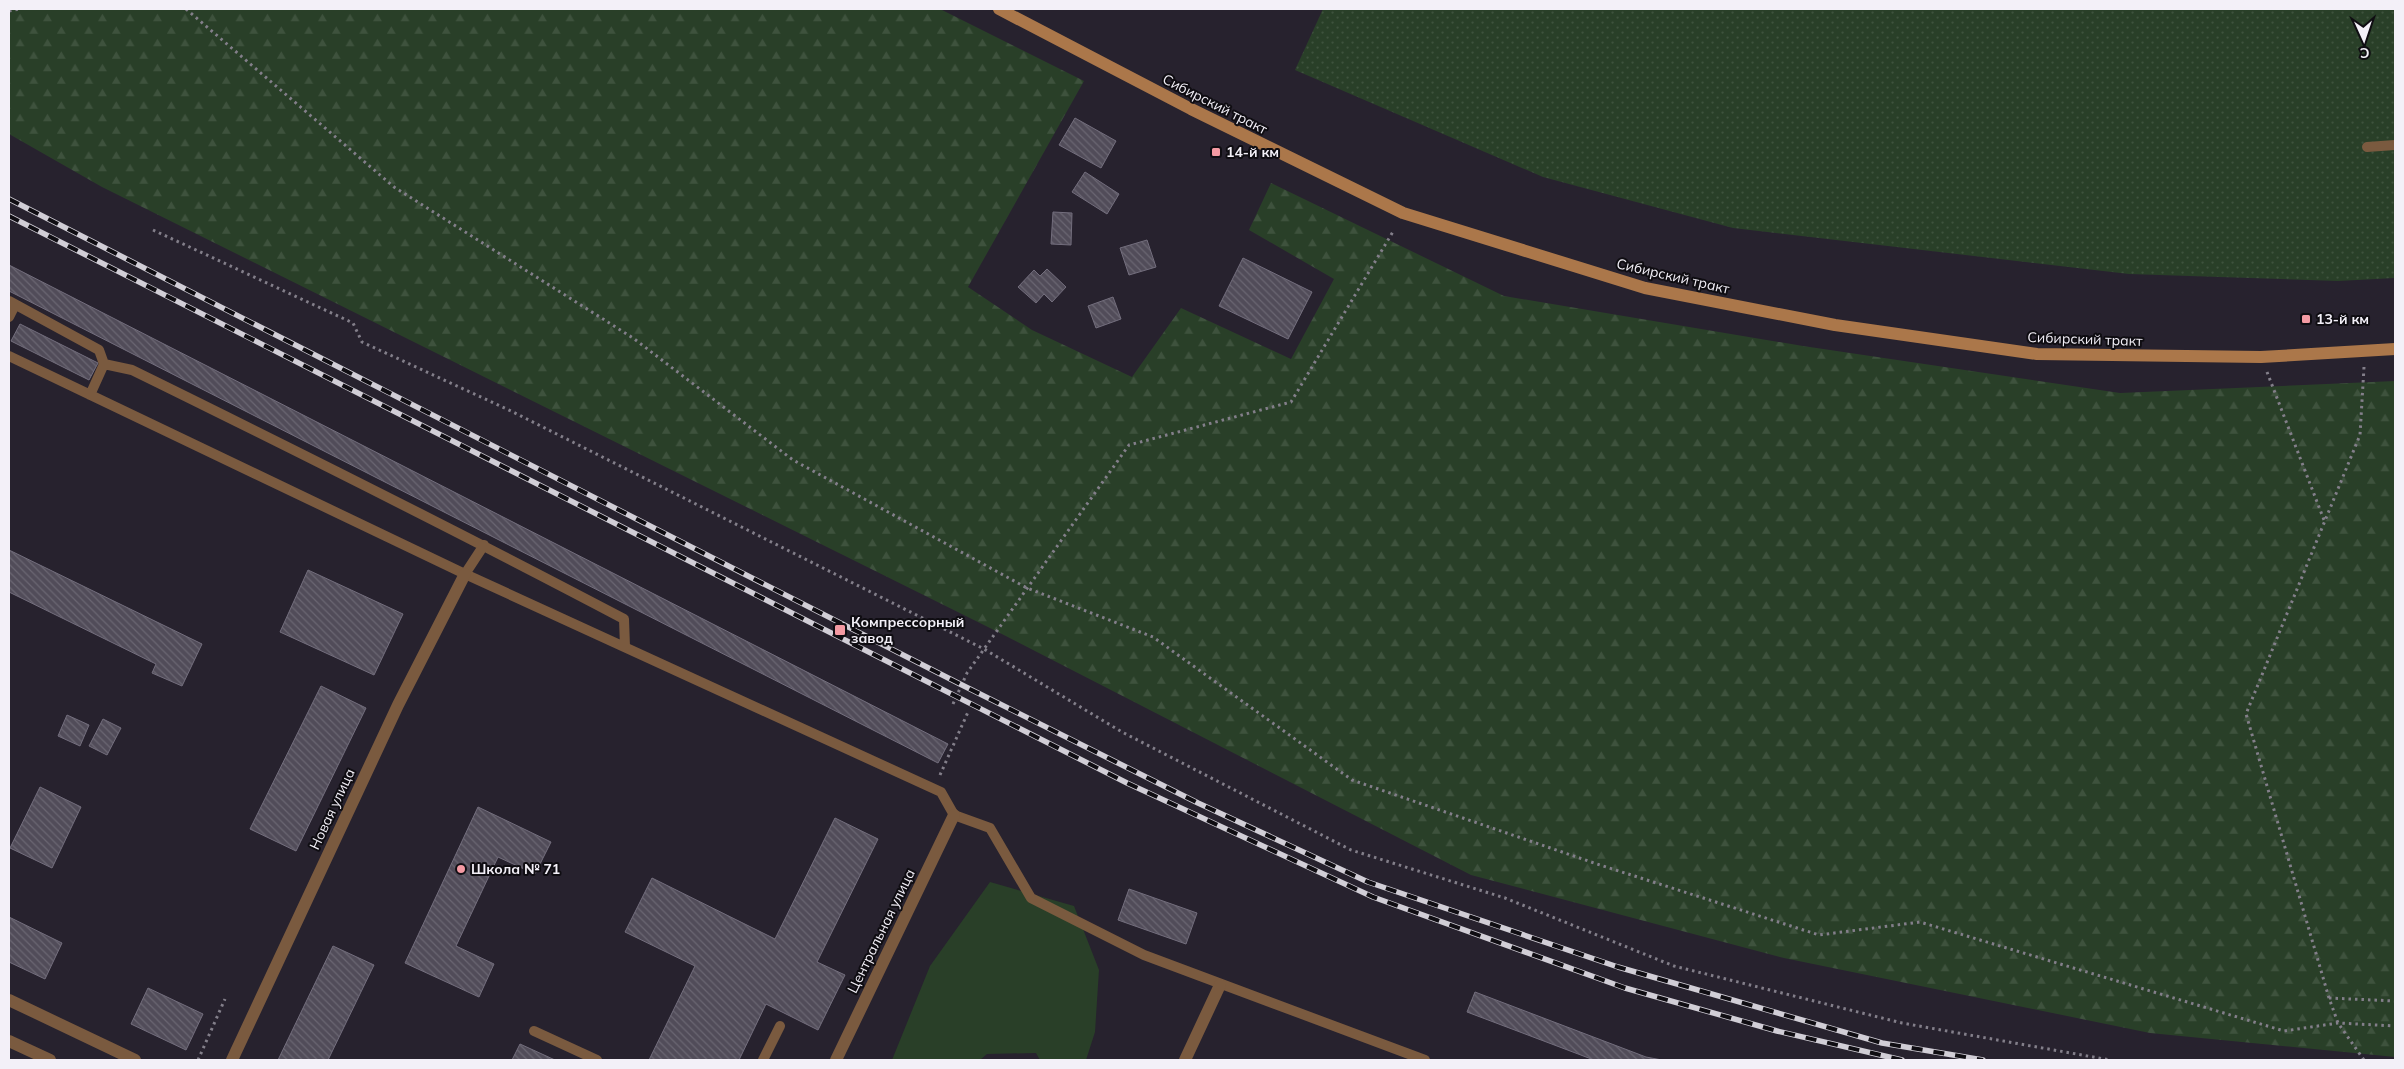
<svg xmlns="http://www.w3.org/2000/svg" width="2404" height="1069" font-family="Mulish,sans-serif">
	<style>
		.green { fill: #293f28 }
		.forest { fill: url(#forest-firs) }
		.garden { fill: url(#garden-dots) }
		.building { fill: url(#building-back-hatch); stroke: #736e7d }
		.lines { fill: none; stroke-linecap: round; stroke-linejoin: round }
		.path { stroke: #837f8a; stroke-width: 3; stroke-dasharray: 2.5 4; stroke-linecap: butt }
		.service { stroke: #7a5a3f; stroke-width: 10 }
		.minor { stroke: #7a5a3f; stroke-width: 12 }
		.tertiary { stroke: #7a5a3f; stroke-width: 12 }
		.secondary { stroke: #ab774a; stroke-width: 12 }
		.rail-casing { stroke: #d1ced6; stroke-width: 5.5 }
		.rail { stroke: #0f0d12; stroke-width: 4; stroke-dasharray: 11; stroke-linecap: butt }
		.poi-dot { fill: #f49aa3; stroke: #0f0d12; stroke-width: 2 }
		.labels { text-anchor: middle; stroke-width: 4; stroke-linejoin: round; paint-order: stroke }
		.street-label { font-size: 14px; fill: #f3f0f8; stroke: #0f0d12 }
		.poi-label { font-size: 14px; font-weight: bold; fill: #f3f0f8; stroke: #0f0d12; text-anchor: start }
	</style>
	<defs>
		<pattern id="forest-firs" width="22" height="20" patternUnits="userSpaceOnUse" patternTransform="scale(1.25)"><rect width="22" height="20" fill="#293f28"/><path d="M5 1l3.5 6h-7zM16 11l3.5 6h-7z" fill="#3e523d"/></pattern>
		<pattern id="garden-dots" width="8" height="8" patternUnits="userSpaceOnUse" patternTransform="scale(1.25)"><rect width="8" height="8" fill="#293f28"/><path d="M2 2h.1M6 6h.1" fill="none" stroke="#3e523d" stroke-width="1.8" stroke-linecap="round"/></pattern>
		<pattern id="building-back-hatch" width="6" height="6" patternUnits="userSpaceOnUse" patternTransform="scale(1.25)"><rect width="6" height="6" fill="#514c59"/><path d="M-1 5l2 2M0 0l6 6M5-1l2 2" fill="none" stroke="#6a6672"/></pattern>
	</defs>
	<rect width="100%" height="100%" fill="#27222e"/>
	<path class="green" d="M990,882L1074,906L1099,970L1095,1032L1086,1060H1040L1036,1053L987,1054L980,1060H892L930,966Z"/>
	<path class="forest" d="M9,9H940L1084,81L968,287L1032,330L1132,377L1181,308L1291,359L1334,279L1249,230L1271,183L1504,296L1803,346L2120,393L2395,381V1057L2150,1033L1784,958L1471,875L998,632L102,187L9,134Z"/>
	<path class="garden" d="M1323,9H2395V278L2338,281L2129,274L1733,228L1543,177L1295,70Z"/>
	<path class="building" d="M1075,118L1116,141L1101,168L1059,145Z
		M1085,172L1119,194L1107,214L1072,192Z
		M1053,212L1072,213L1071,245L1051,244Z
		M1147,240L1156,267L1129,275L1120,248Z
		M1243,258L1312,292L1288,339L1219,306Z
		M9,265L948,744L938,763L9,291Z
		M1047,269L1066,287L1052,302L1044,294L1036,303L1018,287L1034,270L1040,276Z
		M1113,297L1121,319L1096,328L1088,306Z
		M20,324L98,363L89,380L11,341Z
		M9,550L202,644L182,686L152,673L156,664L9,592Z
		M308,570L403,614L374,675L280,632Z
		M321,686L366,708L296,851L250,829Z
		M67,715L89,725L80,746L58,736Z
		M103,719L121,728L107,755L89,746Z
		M40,787L81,807L52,868L10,848Z
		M478,807L551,842L535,874L498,857L456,946L494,964L479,997L405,963Z
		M835,818L878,839L817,962L845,975L818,1030L766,1004L739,1060H649L695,966L625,932L652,878L775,939Z
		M1129,889L1197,913L1186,944L1118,920Z
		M9,917L62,943L45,979L9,962Z
		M333,946L374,965L328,1060H278Z
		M148,988L203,1014L186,1050L131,1024Z
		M1475,992L1646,1057L1662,1060H1594L1467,1012Z
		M520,1044L555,1060H512Z"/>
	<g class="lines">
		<path class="path" d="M186,9L394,187L633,338L793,460L1027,588L1153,637L1352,780L1600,865L1819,935L1920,922L2284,1031L2338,1023L2395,1026
			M9,11L20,9
			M153,230L353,323L362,342L511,411L984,649L1122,732L1351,850L1505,898L1674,966L1902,1023L2110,1060
			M2364,367L2360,435L2246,714L2329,998L2338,1023L2364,1060
			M2267,372L2324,520
			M953,704L967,673L1129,445L1291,402L1394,230
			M940,775L968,712
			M2329,998L2395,1001
			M198,1060L225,999"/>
		<path class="service" d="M2367,147L2395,145
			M9,301L99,350L104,364L132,370C297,451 461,533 624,619L625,647
			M9,317L15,305
			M9,356L465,574L941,792L954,815L990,828L1031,898L1144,955L1425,1060
			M90,395L104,364
			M465,574L484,545
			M534,1031L597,1060
			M763,1060L780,1026"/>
		<path class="minor" d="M232,1060L398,705L465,574
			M1185,1060L1220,985"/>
		<path class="tertiary" d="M9,1000L135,1060
			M9,1041L50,1060
			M836,1060L954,815"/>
		<path class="secondary" d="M999,9L1191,109L1403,213L1645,288L1835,325L2037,354L2261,357L2395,349"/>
		<g class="rail-casing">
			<path id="rail" d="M9,199L960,684L1198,803L1368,882L1618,967L1882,1043L1983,1060
				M9,216L1127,783L1373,897L1625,988L1777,1031L1902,1060"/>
		</g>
		<use href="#rail" class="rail"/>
	</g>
	<g class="poi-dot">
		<rect x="1211" y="147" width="10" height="10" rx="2.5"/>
		<rect x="2301" y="314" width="10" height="10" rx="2.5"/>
		<rect x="834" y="624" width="12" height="12" rx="2.5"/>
		<circle cx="461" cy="869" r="5"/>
	</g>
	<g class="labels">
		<g class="street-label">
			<text transform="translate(1215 104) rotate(27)" y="5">Сибирский тракт</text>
			<text transform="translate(1673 276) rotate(13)" y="5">Сибирский тракт</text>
			<text transform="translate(2085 339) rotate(2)" y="5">Сибирский тракт</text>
			<text transform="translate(332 809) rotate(-65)" y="5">Новая улица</text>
			<text transform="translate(881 931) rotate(-64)" y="5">Центральная улица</text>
		</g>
		<g class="poi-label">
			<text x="1226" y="157">14-й км</text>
			<text x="2316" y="324">13-й км</text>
			<text x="851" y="627">Компрессорный<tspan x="851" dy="16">завод</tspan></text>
			<text x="471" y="874">Школа № 71</text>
		</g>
	</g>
	<rect width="2404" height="1069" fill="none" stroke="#f3f0f8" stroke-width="20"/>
	<g transform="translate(2364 40) rotate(177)" stroke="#0f0d12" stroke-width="4" paint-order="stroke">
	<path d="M0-4L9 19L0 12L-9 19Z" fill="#f3f0f8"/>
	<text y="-8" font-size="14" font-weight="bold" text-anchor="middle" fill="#f3f0f8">С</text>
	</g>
</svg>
